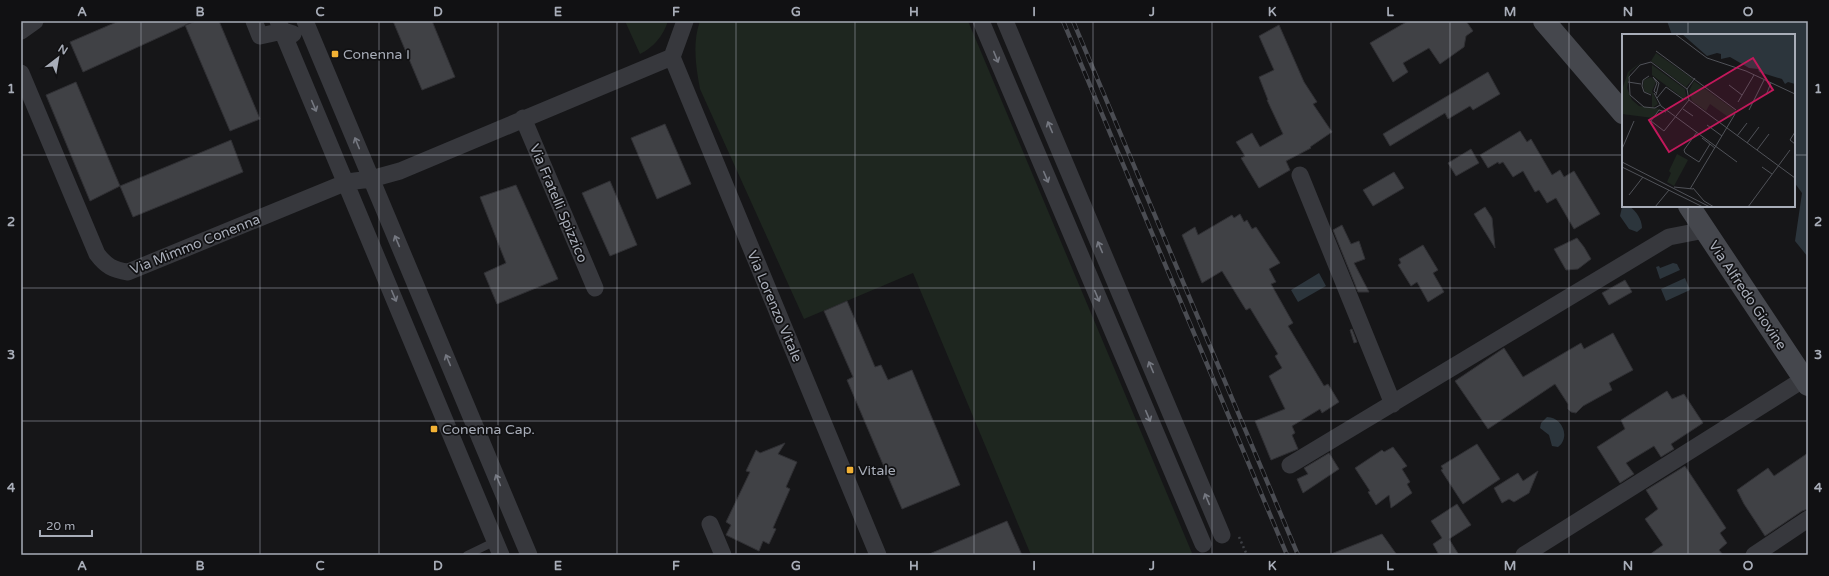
<svg xmlns="http://www.w3.org/2000/svg" width="1829" height="576" font-family="'Varela Round',sans-serif">
	<style>
		.green { fill: #1e261f }
		.water { fill: #2c353c }
		.building { fill: #404145; stroke: #303034 }
		.lines { fill: none; stroke-linecap: round; stroke-linejoin: round }
		.path { stroke: #3d3f44; stroke-width: 2.5; stroke-dasharray: 2 3; stroke-linecap: butt }
		.lane { stroke: #37383d; stroke-width: 8 }
		.street { stroke: #37383d; stroke-width: 17 }
		.secondary { stroke: #45474d; stroke-width: 22 }
		.rail-casing { stroke: #4a4c52; stroke-width: 4.5 }
		.rail { stroke: #111113; stroke-width: 3; stroke-dasharray: 9; stroke-linecap: butt }
		.oneway { stroke: #757881 }
		.grid { fill: none; stroke: #a8adb8; stroke-width: 1; stroke-opacity: 0.55 }
		.poi-dot { fill: #f2b134; stroke: #111113; stroke-width: 1.5 }
		.labels { text-anchor: middle; stroke-width: 3.5; stroke-linejoin: round; paint-order: stroke }
		.poi-label { font-size: 14px; fill: #a8adb8; stroke: #111113; text-anchor: start }
		.street-label { font-size: 14px; fill: #a8adb8; stroke: #111113 }
		.inset-road { fill: none; stroke: #505258; stroke-width: 1 }
		.view { fill: #c2185b; fill-opacity: 0.15; stroke: #c2185b; stroke-width: 2 }
		.inset-edge { fill: none; stroke: #a8adb8; stroke-width: 2 }
		.neatline { fill: none; stroke: #a8adb8; stroke-width: 1.5 }
		.grid-label { font-size: 13px; text-anchor: middle; font-weight: bold; fill: #a8adb8 }
	</style>
	<rect width="100%" height="100%" fill="#161618"/>
	<path class="green" d="M625,21H668C663,36 654,47 640,54Z
		M700,21H968L1192,553L1191,555H1031L913,273L804,319L700,89C696,67 692,43 700,21Z"/>
	<path class="water" d="M1667,21H1808V257L1795,241L1802,193L1794,182V35H1672Z
		M1629,206C1636,211 1642,219 1642,228L1637,232L1629,229L1620,216L1622,207Z
		M1673,263L1677,264L1680,270L1660,279L1656,267L1659,266L1660,268Z
		M1319,273L1326,286L1298,302L1291,290Z
		M1685,278L1690,290L1666,301L1661,289Z
		M1547,417C1562,417 1571,437 1558,447L1552,446L1549,435L1540,428L1541,423Z"/>
	<path class="building" d="M119,21H195L83,72L70,42Z
		M196,21H219L260,119L230,131L185,25Z
		M393,21H432L455,77L422,90Z
		M1408,21H1466L1473,31L1466,36L1464,47L1440,64L1429,48L1403,63L1408,72L1393,82L1370,43Z
		M1279,25L1304,82L1317,102L1313,104L1332,132L1310,147L1311,148L1286,161L1290,170L1259,188L1241,158L1245,156L1236,142L1252,133L1260,147L1283,134L1267,100H1268L1259,77L1274,70L1259,36Z
		M1488,72L1500,94L1473,110L1470,106L1448,119L1445,113L1390,146L1383,134Z
		M76,82L120,186L90,201L46,95Z
		M665,124L691,184L657,199L631,138Z
		M1520,131L1527,142L1531,139L1552,175L1560,170L1564,177L1574,171L1600,214L1574,229L1556,198L1547,203L1539,190L1535,192L1523,171L1513,177L1503,162L1499,164L1498,162L1488,168L1480,155Z
		M231,140L243,172L133,217L120,186Z
		M1471,149L1479,163L1456,176L1448,163Z
		M1394,172L1404,188L1373,206L1363,190Z
		M610,181L637,245L610,256L582,193Z
		M516,185L558,279L497,304L484,273L506,263L480,197Z
		M1485,207L1492,218L1495,248L1474,214Z
		M1240,214L1244,222L1247,220L1252,229L1256,227L1280,263L1269,269L1276,282L1271,284L1293,323L1288,326L1324,386L1328,384L1339,402L1322,413L1320,409L1292,426L1295,433L1292,435L1298,449L1271,460L1255,421L1285,409L1269,376L1282,368L1275,356L1278,354L1250,308L1246,310L1222,271L1202,283L1182,235L1195,227L1198,235L1232,215L1234,218Z
		M1342,225L1351,244L1359,241L1365,259L1354,263L1369,292H1358L1333,230Z
		M1577,238L1584,247L1591,259L1578,269L1566,270L1554,249Z
		M1423,245L1438,270L1433,273L1444,292L1428,302L1417,282L1411,286L1398,265L1401,263L1399,259Z
		M1625,280L1632,292L1609,305L1602,293Z
		M847,301L875,367L881,365L888,380L912,370L960,485L902,509L847,380L853,377L824,311Z
		M1352,329L1357,342L1354,343L1350,330Z
		M1613,333L1633,370L1609,383L1612,390L1583,406L1576,413L1571,412L1568,409V404L1555,384L1488,429L1455,381L1504,348L1523,377L1581,343L1584,349Z
		M1667,391L1672,399L1684,394L1703,423L1671,444L1674,449L1661,457L1654,446L1626,463L1634,474L1620,483L1597,447L1625,429L1621,420Z
		M785,443L778,454L797,462L786,487L790,489L773,528L776,529L769,544L763,541L759,551L726,535L731,525L726,522L750,472L746,471L756,450L760,453Z
		M1477,444L1500,479L1463,504L1441,470L1443,469L1441,466Z
		M1393,447L1407,466L1402,469L1410,482L1407,484L1412,493L1391,508L1389,495L1376,505L1368,492L1370,491L1355,468L1382,450L1384,452Z
		M1329,453L1339,469L1303,493L1297,479L1308,474L1304,468Z
		M1808,453V509L1802,511L1765,536L1744,504L1737,490L1768,468L1774,476Z
		M1685,466L1726,528L1720,533L1727,543L1719,550L1723,555H1649L1663,545L1645,519L1658,509L1646,490Z
		M1538,471L1529,493L1514,502L1509,499L1502,503L1494,488L1518,473L1523,481Z
		M1457,504L1471,525L1449,539L1459,555H1439L1433,544L1442,538L1431,521Z
		M1007,521L1022,555H927Z
		M1382,534L1397,555H1331V554Z"/>
	<g class="lines">
		<path class="path" d="M1239,537L1247,555"/>
		<path class="lane" d="M467,555L496,541"/>
		<path class="street" d="M254,21L260,36L283,31L293,34
			M278,21L501,555
			M305,21L529,555
			M981,21L1203,544
			M1005,21L1222,535
			M21,31L35,21
			M672,57L878,555
			M21,73L97,254C106,266 113,270 128,272L347,182L371,179L400,171L672,57L685,21
			M523,118L595,288
			M1300,175L1393,404
			M1290,465L1669,237L1705,230
			M710,524L723,555
			M1524,555L1804,379
			M1754,555L1808,519"/>
		<path class="secondary" d="M1544,21L1623,113
			M1689,206L1808,385"/>
		<g class="rail-casing">
			<path id="rail" d="M1063,21L1287,555
				M1073,21L1298,555"/>
		</g>
		<use href="#rail" class="rail"/>
	</g>
	<defs><path id="oneway-shaft" d="M-6 0H5M1.5-3L5.5 0L1.5 3" fill="none" stroke-width="1.6" stroke-linecap="round" stroke-linejoin="round"/></defs>
	<g class="oneway">
		<use href="#oneway-shaft" transform="translate(996 57) rotate(68)"/>
		<use href="#oneway-shaft" transform="translate(314 106) rotate(67)"/>
		<use href="#oneway-shaft" transform="translate(1050 127) rotate(-113)"/>
		<use href="#oneway-shaft" transform="translate(357 143) rotate(-112)"/>
		<use href="#oneway-shaft" transform="translate(1046 177) rotate(67)"/>
		<use href="#oneway-shaft" transform="translate(397 241) rotate(-113)"/>
		<use href="#oneway-shaft" transform="translate(1100 247) rotate(-113)"/>
		<use href="#oneway-shaft" transform="translate(394 296) rotate(67)"/>
		<use href="#oneway-shaft" transform="translate(1097 296) rotate(67)"/>
		<use href="#oneway-shaft" transform="translate(448 360) rotate(-113)"/>
		<use href="#oneway-shaft" transform="translate(1151 367) rotate(-113)"/>
		<use href="#oneway-shaft" transform="translate(1148 416) rotate(67)"/>
		<use href="#oneway-shaft" transform="translate(498 480) rotate(-113)"/>
		<use href="#oneway-shaft" transform="translate(1207 499) rotate(-113)"/>
	</g>
	<path class="grid" d="M141,21V555M260,21V555M379,21V555M498,21V555M617,21V555M736,21V555M855,21V555M974,21V555M1093,21V555M1212,21V555M1331,21V555M1450,21V555M1569,21V555M1688,21V35M21,155H1623M1794,155H1808M1688,206V555M21,288H1808M21,421H1808"/>
	<g class="poi-dot">
		<rect x="331" y="50" width="8" height="8" rx="2"/>
		<rect x="430" y="425" width="8" height="8" rx="2"/>
		<rect x="846" y="466" width="8" height="8" rx="2"/>
	</g>
	<g class="labels">
		<g class="poi-label">
			<text x="343" y="59">Conenna I</text>
			<text x="442" y="434">Conenna Cap.</text>
			<text x="858" y="475">Vitale</text>
		</g>
		<g class="street-label">
			<text transform="translate(559 203) rotate(67)" y="5">Via Fratelli Spizzico</text>
			<text transform="translate(195 244) rotate(-22)" y="5">Via Mimmo Conenna</text>
			<text transform="translate(1748 295) rotate(56)" y="5">Via Alfredo Giovine</text>
			<text transform="translate(775 306) rotate(67)" y="5">Via Lorenzo Vitale</text>
		</g>
	</g>
	<g transform="translate(1622 34)">
		<rect width="173" height="173" fill="#161618"/>
		<path d="M34,19L71,45L64,53L29,27ZM22,26L8,38L5,54L10,66L17,72L39,75L31,84L0,80V56L6,38ZM30,31L63,55L65,67L30,41ZM29,43L34,48L30,57L36,70L30,74V60L23,58L21,52L22,46ZM72,47L114,77L109,85L88,70L84,77L70,67L67,57ZM55,120L66,126L52,152L45,148L49,139L47,137Z" fill="#1e261f"/>
		<path d="M60,0H173V50L166,48L163,50L160,45L137,38L136,35L127,34L108,23L99,25V20L95,19L85,22Z" fill="#2c353c"/>
		<path class="inset-road" d="M53,0L85,24L124,37L173,60M34,17L114,76M27,42L21,46L20,52L22,58L29,61M6,48L19,50M107,51L120,61M32,59L39,72L115,128M34,61L37,49L31,43L35,49L32,57L34,59M144,61L149,49M35,64L44,53L61,65M67,66L173,144M116,68L132,41M38,71L33,74L22,73L8,61L7,43L18,31L29,28L65,55M61,75L71,82M127,76L142,46M44,78L37,76L29,87L42,97L67,66L65,55L73,44M85,91L100,102M75,98L62,116L63,119L77,128L88,110M173,98L168,106L173,110M115,102L125,89M80,104L93,114M125,109L137,93M0,115L12,87M135,116L147,100M0,128L88,173M0,133L81,173M140,133L150,140M52,153L71,155M71,154L82,167L92,173M68,155L113,80M7,161L21,143M33,173L47,156M126,173L168,116"/>
		<path class="view" d="M131,24L151,56L47,118L27,86Z"/>
		<rect width="173" height="173" class="inset-edge"/>
	</g>
	<rect width="1829" height="576" fill="none" stroke="#111113" stroke-width="44"/>
	<g transform="translate(58 58) rotate(31)" stroke="#111113" stroke-width="3" paint-order="stroke">
	<path d="M0-3L7 15L0 10L-7 15Z" fill="#a8adb8"/>
	<text y="-6" font-size="11" font-weight="bold" text-anchor="middle" fill="#a8adb8">N</text>
	</g>
	<path d="M40 530v6h52v-6" fill="none" stroke="#a8adb8" stroke-width="2"/>
	<text x="46" y="530" font-size="12" fill="#a8adb8" stroke="#111113" stroke-width="3" paint-order="stroke">20 m</text>
	<rect x="22" y="22" width="1785" height="532" class="neatline"/>
	<g class="grid-label">
		<text x="82" y="16">A</text>
		<text x="200" y="16">B</text>
		<text x="320" y="16">C</text>
		<text x="438" y="16">D</text>
		<text x="558" y="16">E</text>
		<text x="676" y="16">F</text>
		<text x="796" y="16">G</text>
		<text x="914" y="16">H</text>
		<text x="1034" y="16">I</text>
		<text x="1152" y="16">J</text>
		<text x="1272" y="16">K</text>
		<text x="1390" y="16">L</text>
		<text x="1510" y="16">M</text>
		<text x="1628" y="16">N</text>
		<text x="1748" y="16">O</text>
		<text x="11" y="93">1</text>
		<text x="1818" y="93">1</text>
		<text x="11" y="226">2</text>
		<text x="1818" y="226">2</text>
		<text x="11" y="359">3</text>
		<text x="1818" y="359">3</text>
		<text x="11" y="492">4</text>
		<text x="1818" y="492">4</text>
		<text x="82" y="570">A</text>
		<text x="200" y="570">B</text>
		<text x="320" y="570">C</text>
		<text x="438" y="570">D</text>
		<text x="558" y="570">E</text>
		<text x="676" y="570">F</text>
		<text x="796" y="570">G</text>
		<text x="914" y="570">H</text>
		<text x="1034" y="570">I</text>
		<text x="1152" y="570">J</text>
		<text x="1272" y="570">K</text>
		<text x="1390" y="570">L</text>
		<text x="1510" y="570">M</text>
		<text x="1628" y="570">N</text>
		<text x="1748" y="570">O</text>
	</g>
</svg>
